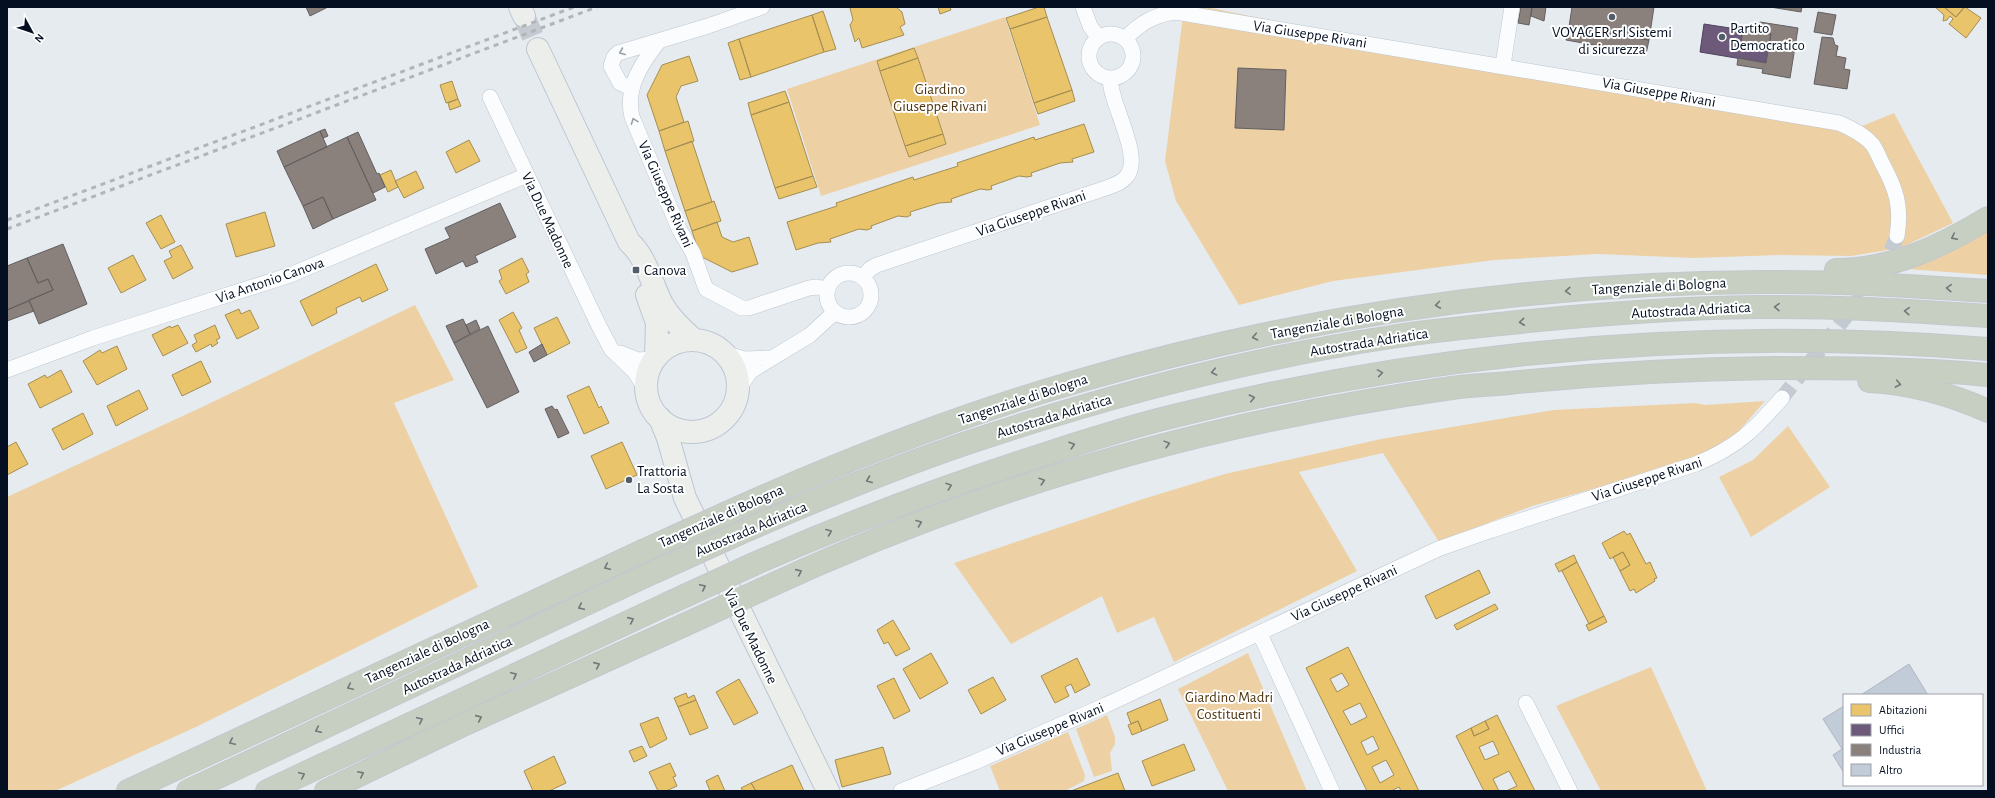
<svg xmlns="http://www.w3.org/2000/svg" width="1995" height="798" font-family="'Alegreya Sans',sans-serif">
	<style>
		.green { fill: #edd1a5 }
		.homes { fill: #e9c46a; stroke: #a48e54; fill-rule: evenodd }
		.offices { fill: #6d597a; stroke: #4e4360 }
		.industry { fill: #8a817c; stroke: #625f61 }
		.building { fill: #c2ccd8; stroke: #aeb7c2 }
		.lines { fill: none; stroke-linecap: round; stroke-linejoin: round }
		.minor-tunnel { stroke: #c4cad1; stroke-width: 15; stroke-dasharray: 15 8; stroke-linecap: butt }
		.secondary-tunnel { stroke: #c4cad1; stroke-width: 22; stroke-dasharray: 22 11; stroke-linecap: butt }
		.minor-casing { stroke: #bcc6d1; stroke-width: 16 }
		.secondary-casing { stroke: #bcc6d1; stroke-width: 24 }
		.motorway-casing { stroke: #c4c8cd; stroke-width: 24 }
		.minor { stroke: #fbfcfd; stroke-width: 15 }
		.secondary { stroke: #ebeeeb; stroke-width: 22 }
		.motorway { stroke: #c6cfc1; stroke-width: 22 }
		.rail { stroke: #b2b5b7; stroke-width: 3; stroke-dasharray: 5 5; stroke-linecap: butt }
		.motorway-bridge-casing { stroke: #c4c8cd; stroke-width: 24; stroke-linecap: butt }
		.motorway-bridge { stroke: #c6cfc1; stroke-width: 22 }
		.oneway { stroke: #989ea5 }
		.oneway2 { stroke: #6f7979 }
		.poi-dot { fill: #535d6a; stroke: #fff; stroke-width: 1.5 }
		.labels { text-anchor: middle; stroke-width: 4; stroke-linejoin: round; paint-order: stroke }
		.poi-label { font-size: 15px; fill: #041022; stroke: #fff; text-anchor: start }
		.street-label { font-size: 15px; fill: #041022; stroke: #fff }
		.park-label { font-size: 15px; fill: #4e360f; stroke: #fff }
	</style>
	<rect width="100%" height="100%" fill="#e6ebf0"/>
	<path class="green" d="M1184,7H1206L1600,88L1850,131L1894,113L1953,223L1900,248L1851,256L1782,255L1694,258L1598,254L1494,260L1333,281L1239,305L1176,201L1165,161Z
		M1005,17L1040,125L821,196L787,89Z
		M1988,229V275L1907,269Z
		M415,305L454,380L394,403L478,587L196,727L55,791H7V497L200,408Z
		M1765,401L1730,441L1675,466L1532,506L1439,542L1383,453L1299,472L1357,571L1174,662L1154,617L1117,633L1102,596L1011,644L954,563L1143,499L1225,474L1381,439L1553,410L1695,403L1705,405Z
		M1788,426L1830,487L1751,537L1719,477L1753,460Z
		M1248,653L1307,791H1228L1178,689Z
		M1651,667L1707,791H1601L1556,706Z
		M1107,715L1115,737V744L1110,753L1112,771L1094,777L1076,729Z
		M1068,732L1085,775L1084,781L1065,791H1000L990,766Z"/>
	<path class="homes" d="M853,7H896L902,12L905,24L900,27L904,35L862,48L859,38L855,42L850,25L853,20L850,8Z
		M938,7H950L951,10L940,14Z
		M1039,7H1044L1047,17L1010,29L1006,18Z
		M1935,7H1944L1956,17L1965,7L1981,18L1966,38L1949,24L1953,19L1950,16L1947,20L1943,21L1944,15Z
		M1944,7H1964L1956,17Z
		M823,11L836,49L824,52L812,15Z
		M812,15L824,52L751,77L739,39Z
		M1047,17L1072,90L1034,103L1010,29Z
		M739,39L751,77L740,80L728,43Z
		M914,48L918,58L880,71L877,61Z
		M689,56L698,81L681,86L676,97L684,122L659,131L647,95L662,65Z
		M918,58L943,134L905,146L880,71Z
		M452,81L458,99L446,103L440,85Z
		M1072,90L1075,101L1038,114L1034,103Z
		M785,91L789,102L751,115L748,103Z
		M458,99L461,106L450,110L448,103Z
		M789,102L813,176L775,188L751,115Z
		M688,121L694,141L665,151L659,131Z
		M1084,124L1094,152L1072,159L1073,162L1060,163L1031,173L1032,176L1027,177L1019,176L991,186L992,189L988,190L980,189L951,199L952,202L939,203L910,212L911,215L907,217L898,216L871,226L872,228L867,230L859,229L830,239L831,242L818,243L796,250L787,222L837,206L836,203L913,177L914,180L958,166L957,163L1034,137L1035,140Z
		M943,134L946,144L909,157L905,146Z
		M469,140L480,161L456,173L446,152Z
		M692,141L712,202L685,211L665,151Z
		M391,170L398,187L388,192L380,175Z
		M416,171L424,188L404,198L395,181Z
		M813,176L817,187L779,199L775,188Z
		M714,201L721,221L692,231L685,211Z
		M265,212L275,246L236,257L226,224Z
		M161,215L175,242L161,249L146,223Z
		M717,222L722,237L733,242L749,237L758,264L732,272L700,256L692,231Z
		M181,245L193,268L173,279L164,261L172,257L169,251Z
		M133,255L146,280L121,293L108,268Z
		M522,258L529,272L526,274L529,282L506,294L499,281L502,279L499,270Z
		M376,264L388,290L362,302L360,297L336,308L337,313L312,326L300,301Z
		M239,309L241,314L250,310L259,328L237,339L225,315Z
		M513,312L522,328L519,330L527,348L516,353L499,320Z
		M557,317L570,343L547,355L534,328Z
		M178,325L188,343L163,356L152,335L170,326L171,328Z
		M215,325L220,338L216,340L218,343L212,347L211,344L196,352L192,345L197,342L194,335Z
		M117,346L127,369L97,385L83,361L100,350L102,353Z
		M201,361L211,382L182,396L172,375Z
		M61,370L72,392L40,408L28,384L45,375L47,378Z
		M589,386L599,408L601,406L609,423L584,434L567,396Z
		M139,390L148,409L116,426L107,406Z
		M83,413L93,434L63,450L52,429Z
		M16,442L28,464L7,475V447Z
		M622,442L637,475L606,489L591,456Z
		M1624,531L1627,535L1630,533L1646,564L1650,562L1657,578L1654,579L1655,581L1636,593L1634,589L1630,591L1620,571L1630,565L1623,552L1610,559L1602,543Z
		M1623,552L1630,565L1620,571L1613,557Z
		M1574,555L1577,562L1559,572L1555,564Z
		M1577,562L1604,616L1589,624L1562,571Z
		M1479,570L1490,593L1436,619L1425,596Z
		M1495,604L1498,609L1457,630L1454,625Z
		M1604,616L1607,622L1589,631L1586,625Z
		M893,620L910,649L896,656L888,642L884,644L877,630Z
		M1348,647L1399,750L1419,791H1401L1399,787L1391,791H1367L1306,668ZM1342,673L1349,685L1337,692L1330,679ZM1360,703L1367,717L1351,725L1343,711ZM1373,736L1379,749L1367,755L1361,742ZM1386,760L1394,775L1380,783L1372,767Z
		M931,653L948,683L920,699L903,669Z
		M1077,658L1090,685L1075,693L1071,684L1065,687L1069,696L1055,703L1041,676Z
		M993,677L1006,700L981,714L968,690Z
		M894,678L910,711L894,719L877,686Z
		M739,679L758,713L734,725L716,692Z
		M686,693L688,698L694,695L696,700L678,707L674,698Z
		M1160,699L1168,720L1142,731L1138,721L1131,724L1127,713Z
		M696,700L708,728L690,735L678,707Z
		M1497,715L1535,791H1506L1517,786L1509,771L1493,779L1499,791H1484L1456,736L1471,728L1474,736L1489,729L1485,721ZM1493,741L1499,754L1485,760L1479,747Z
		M658,717L667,739L650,748L640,724Z
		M1138,721L1142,731L1132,735L1128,725Z
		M1485,721L1489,729L1474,736L1471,728Z
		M1184,744L1195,770L1152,786L1142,761Z
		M642,746L647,756L634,762L629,751Z
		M883,747L891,774L842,787L835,760Z
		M554,756L566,783L549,791H533L524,771Z
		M670,763L676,776L673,777L677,786L666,791H658L649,772Z
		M792,765L804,791H756L751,783Z
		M1118,773L1125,791H1071Z
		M718,775L725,791H710L706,781Z
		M751,783L756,791H743L741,788Z"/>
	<path class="offices" d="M1704,24L1743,30L1741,44L1768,48L1766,63L1700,52Z"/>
	<path class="industry" d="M306,7H328L310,16Z
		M1521,7H1532L1529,25L1518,23Z
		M1532,7H1546L1544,21L1531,16Z
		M1572,7H1654L1649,40L1569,27Z
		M1770,7H1802L1801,12Z
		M1818,12L1836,15L1832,35L1814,32Z
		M1760,22L1798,28L1790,78L1762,73L1763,69L1737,65L1738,58L1766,63L1771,34L1758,32Z
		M1569,27L1649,40L1646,54L1566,40Z
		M1743,30L1771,34L1768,48L1741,44Z
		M1822,37L1833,38L1835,45L1838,46L1836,56L1846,58L1844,69L1850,70L1847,89L1814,84Z
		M1238,68L1286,70L1284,130L1235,128Z
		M325,129L328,136L323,138L320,131Z
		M320,131L327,147L284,167L277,151Z
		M358,132L377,174L379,173L385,187L373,193L347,137Z
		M347,137L376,200L333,219L323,197L303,206L284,167Z
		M323,197L333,219L313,229L303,206Z
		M500,203L516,237L475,256L478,262L466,267L463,261L436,274L425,249L450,238L445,228Z
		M63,244L87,304L39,324L29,300L53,290L48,279L38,283L27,258Z
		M27,258L38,283L48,279L53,290L7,310V266Z
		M29,301L34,311L7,321V310Z
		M463,319L470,334L454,343L446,326Z
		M476,320L480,329L470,334L466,325Z
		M488,326L519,392L487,408L454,343Z
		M542,344L547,355L534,362L529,352Z
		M552,406L555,410L557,409L569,433L558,438L545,409Z"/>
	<path class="building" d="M1909,664L1928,695H1861Z
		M1844,706V773L1833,755L1842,749L1823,719Z"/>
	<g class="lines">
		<path class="minor-tunnel" d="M1782,398L1880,273L1890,254L1897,236"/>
		<path class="secondary-tunnel" d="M524,16L538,49"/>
		<g class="minor-casing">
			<path id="minor" d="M1083,7L1090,26L1098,37
				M1089 56a22 22 0 1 1 44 0a22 22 0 1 1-44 0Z
				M1126,38C1140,23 1155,14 1176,12L1839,123C1851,128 1863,134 1872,144C1876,149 1879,157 1882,163C1896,189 1902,206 1897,236
				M659,41C641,64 625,88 632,117L679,229L693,253L706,289L742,308H749L809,288L817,287L827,289
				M1503,65L1512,7
				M631,88L620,83L611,66L614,57L618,53L708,26L762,7
				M490,97L598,324L611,349L634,371L645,388
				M827 295a22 22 0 1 1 44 0a22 22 0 1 1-44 0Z
				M863,277L870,269L877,265L1106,188C1114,185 1122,183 1127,176C1143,156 1110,104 1110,78
				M620,353L638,360L654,359
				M724,353L744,359L768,358
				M7,370L93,338L290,275L527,175
				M737,391L751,371L810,335L835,312
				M1260,634L1332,791
				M1526,703L1570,791
				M901,791L975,762L1106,705L1438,549L1492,530L1696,464C1737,447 1753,431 1782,398"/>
		</g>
		<g class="secondary-casing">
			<path id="secondary" d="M520,7L524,16
				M538,49L629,242C647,258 651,283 662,304C670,318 681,328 693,339
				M647,295L657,323L656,357
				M646 386a46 46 0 1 1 92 0a46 46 0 1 1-92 0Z
				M660,418L668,438L685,498L828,791"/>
		</g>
		<g class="motorway-casing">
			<path id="motorway" d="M1836,270C1892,270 1942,246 1988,218
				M1869,381C1910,383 1950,394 1988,411
				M729,512C842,461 957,416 1075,382C1297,317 1530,283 1761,282C1837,281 1912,286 1988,291
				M740,533C820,498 902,464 985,437C1118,393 1254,358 1391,337C1427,331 1464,328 1500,324C1585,315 1671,308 1757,307C1834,306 1911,311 1988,316
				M754,564C843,525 935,490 1027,460C1076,444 1124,428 1174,416C1442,349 1712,327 1988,349
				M763,589C981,487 1215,421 1452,388C1471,385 1490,385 1509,383C1597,374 1685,369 1774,368C1845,368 1916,368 1988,375
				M128,791L643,551
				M188,791L654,572
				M267,791L667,604
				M326,791L465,724L682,626"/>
		</g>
		<use href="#minor" class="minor"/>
		<use href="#secondary" class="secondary"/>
		<use href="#motorway" class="motorway"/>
		<path class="rail" d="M7,220L574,7
			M7,229L597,7"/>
		<g class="motorway-bridge-casing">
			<path id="motorway-bridge" d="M643,551L729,512
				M654,572L740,533
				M667,604L754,564
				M682,626L763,589"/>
		</g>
		<use href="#motorway-bridge" class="motorway-bridge"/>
	</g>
	<defs><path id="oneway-chevron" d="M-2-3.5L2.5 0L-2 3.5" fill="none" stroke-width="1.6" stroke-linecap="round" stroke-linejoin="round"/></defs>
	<g class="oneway">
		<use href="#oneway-chevron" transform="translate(622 52) rotate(157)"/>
		<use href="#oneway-chevron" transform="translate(634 121) rotate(-111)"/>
	</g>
	<g class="oneway2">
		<use href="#oneway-chevron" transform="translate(1954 237) rotate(154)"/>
		<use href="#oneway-chevron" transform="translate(1949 288) rotate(-176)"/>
		<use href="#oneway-chevron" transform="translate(1568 291) rotate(176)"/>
		<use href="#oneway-chevron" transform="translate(1438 305) rotate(172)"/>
		<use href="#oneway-chevron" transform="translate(1777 307) rotate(-179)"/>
		<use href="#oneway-chevron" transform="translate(1907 311) rotate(-176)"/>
		<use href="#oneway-chevron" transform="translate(1522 322) rotate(174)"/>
		<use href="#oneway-chevron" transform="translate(1255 337) rotate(168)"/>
		<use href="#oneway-chevron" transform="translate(1214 372) rotate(167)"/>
		<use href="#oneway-chevron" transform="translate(1380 373) rotate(-9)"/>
		<use href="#oneway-chevron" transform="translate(1898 384) rotate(11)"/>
		<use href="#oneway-chevron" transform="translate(1252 398) rotate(-12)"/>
		<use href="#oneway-chevron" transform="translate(1167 444) rotate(-15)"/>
		<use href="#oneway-chevron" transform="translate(1072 445) rotate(-18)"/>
		<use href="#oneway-chevron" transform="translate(869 480) rotate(158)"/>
		<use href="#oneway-chevron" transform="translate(1042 481) rotate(-17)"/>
		<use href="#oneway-chevron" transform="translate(949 486) rotate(-19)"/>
		<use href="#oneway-chevron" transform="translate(919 523) rotate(-21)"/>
		<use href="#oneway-chevron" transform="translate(829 532) rotate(-22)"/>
		<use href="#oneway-chevron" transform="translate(607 567) rotate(155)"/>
		<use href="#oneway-chevron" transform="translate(799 572) rotate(-24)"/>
		<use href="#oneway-chevron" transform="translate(703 587) rotate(-25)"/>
		<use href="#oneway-chevron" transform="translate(581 607) rotate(155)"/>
		<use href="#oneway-chevron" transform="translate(631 620) rotate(-24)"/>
		<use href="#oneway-chevron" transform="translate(597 665) rotate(-24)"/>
		<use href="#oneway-chevron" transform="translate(514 675) rotate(-25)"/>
		<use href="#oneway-chevron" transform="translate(350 687) rotate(155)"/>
		<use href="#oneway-chevron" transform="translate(479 718) rotate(-24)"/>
		<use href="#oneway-chevron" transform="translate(420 720) rotate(-25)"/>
		<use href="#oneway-chevron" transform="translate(318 730) rotate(155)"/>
		<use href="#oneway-chevron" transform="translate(232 742) rotate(155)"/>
		<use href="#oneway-chevron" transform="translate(361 774) rotate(-26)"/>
		<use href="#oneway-chevron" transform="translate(302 775) rotate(-25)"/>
	</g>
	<g class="poi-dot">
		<circle cx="1612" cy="17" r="4"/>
		<circle cx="1722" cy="37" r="4"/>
		<rect x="632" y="266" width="8" height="8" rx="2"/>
		<circle cx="629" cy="480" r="4"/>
	</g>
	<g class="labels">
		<g class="poi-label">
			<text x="1730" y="33">Partito<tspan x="1730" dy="17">Democratico</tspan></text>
			<text x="1612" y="37" text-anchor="middle">VOYAGER srl Sistemi<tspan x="1612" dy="17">di sicurezza</tspan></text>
			<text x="644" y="275">Canova</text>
			<text x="637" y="476">Trattoria<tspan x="637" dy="17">La Sosta</tspan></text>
		</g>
		<g class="street-label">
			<text transform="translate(1310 34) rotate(9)" y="5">Via Giuseppe Rivani</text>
			<text transform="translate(1659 92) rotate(10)" y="5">Via Giuseppe Rivani</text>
			<text transform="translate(666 194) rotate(66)" y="5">Via Giuseppe Rivani</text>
			<text transform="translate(1031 213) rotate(-19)" y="5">Via Giuseppe Rivani</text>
			<text transform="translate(548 220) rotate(65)" y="5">Via Due Madonne</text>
			<text transform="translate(270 280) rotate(-19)" y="5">Via Antonio Canova</text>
			<text transform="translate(1659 286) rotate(-3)" y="5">Tangenziale di Bologna</text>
			<text transform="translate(1691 310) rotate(-3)" y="5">Autostrada Adriatica</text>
			<text transform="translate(1337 322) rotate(-10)" y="5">Tangenziale di Bologna</text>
			<text transform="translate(1369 342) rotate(-9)" y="5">Autostrada Adriatica</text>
			<text transform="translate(1023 399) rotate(-18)" y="5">Tangenziale di Bologna</text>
			<text transform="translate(1054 416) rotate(-17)" y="5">Autostrada Adriatica</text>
			<text transform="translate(1647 479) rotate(-18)" y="5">Via Giuseppe Rivani</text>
			<text transform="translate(721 516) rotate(-24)" y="5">Tangenziale di Bologna</text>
			<text transform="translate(751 529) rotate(-23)" y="5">Autostrada Adriatica</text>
			<text transform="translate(1344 593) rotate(-25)" y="5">Via Giuseppe Rivani</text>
			<text transform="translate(751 636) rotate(64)" y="5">Via Due Madonne</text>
			<text transform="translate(427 651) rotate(-25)" y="5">Tangenziale di Bologna</text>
			<text transform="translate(457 665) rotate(-25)" y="5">Autostrada Adriatica</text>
			<text transform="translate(1050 729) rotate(-23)" y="5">Via Giuseppe Rivani</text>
		</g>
		<g class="park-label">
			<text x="940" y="94">Giardino<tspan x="940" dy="17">Giuseppe Rivani</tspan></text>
			<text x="1229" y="702">Giardino Madri<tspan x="1229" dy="17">Costituenti</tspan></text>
		</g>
	</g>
	<rect width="1995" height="798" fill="none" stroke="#041022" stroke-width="16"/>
	<rect x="1843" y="694" width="140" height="92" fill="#ffffff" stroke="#9b9fa7"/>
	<rect x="1851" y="704" width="20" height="12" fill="#e9c46a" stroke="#9b9fa7"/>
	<text x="1879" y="714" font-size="12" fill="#041022">Abitazioni</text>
	<rect x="1851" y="724" width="20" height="12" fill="#6d597a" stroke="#9b9fa7"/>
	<text x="1879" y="734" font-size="12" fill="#041022">Uffici</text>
	<rect x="1851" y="744" width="20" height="12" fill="#8a817c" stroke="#9b9fa7"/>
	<text x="1879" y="754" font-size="12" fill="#041022">Industria</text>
	<rect x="1851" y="764" width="20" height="12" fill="#c2ccd8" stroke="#9b9fa7"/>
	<text x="1879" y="774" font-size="12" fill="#041022">Altro</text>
	<g transform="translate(32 32) rotate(130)" stroke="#ffffff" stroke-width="3" paint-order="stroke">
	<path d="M0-3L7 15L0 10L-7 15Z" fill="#041022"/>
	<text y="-6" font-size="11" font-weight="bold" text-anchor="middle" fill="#041022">N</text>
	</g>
</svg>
